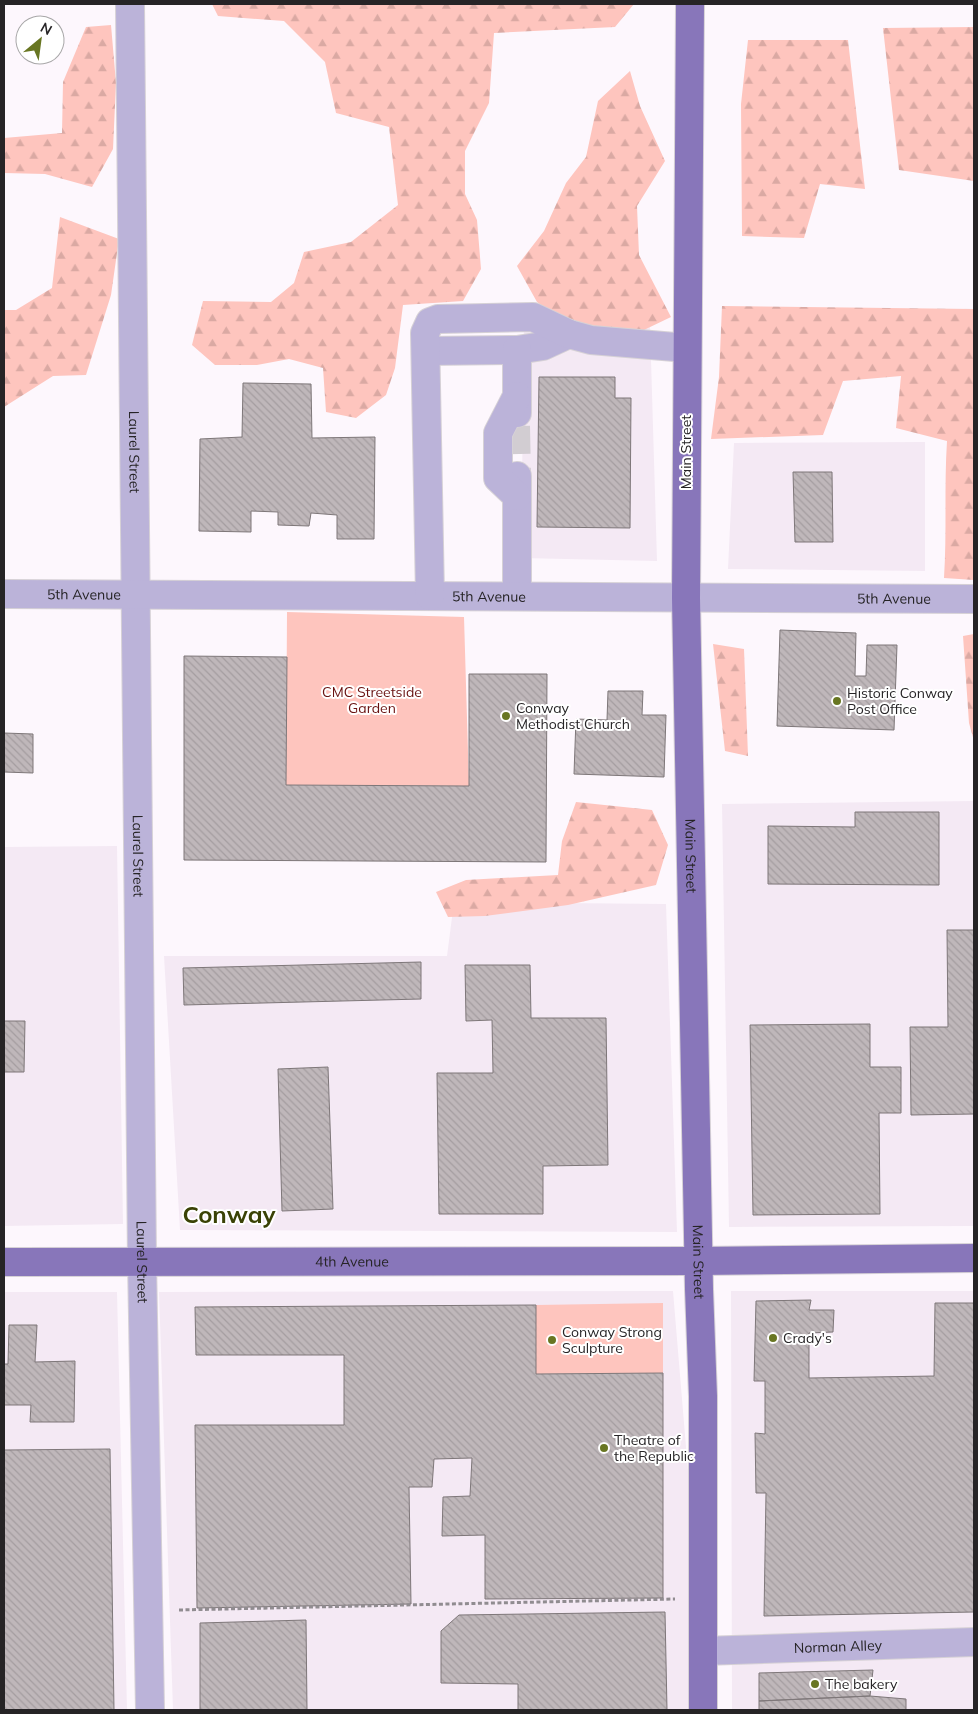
<svg xmlns="http://www.w3.org/2000/svg" width="978" height="1714" font-family="Mulish,sans-serif">
	<style>
		.built { fill: #f4e9f4 }
		.forest { fill: url(#forest-firs) }
		.park { fill: #fec5be }
		.building { fill: url(#building-back-hatch); stroke: #7e7779 }
		.lines { fill: none; stroke-linecap: round; stroke-linejoin: round }
		.minor-tunnel { stroke: #d2cdd2; stroke-width: 28; stroke-dasharray: 28 14; stroke-linecap: butt }
		.minor-casing { stroke: #d6d1d6; stroke-width: 30 }
		.major-casing { stroke: #d6d1d6; stroke-width: 30 }
		.path { stroke: #908c90; stroke-width: 3; stroke-dasharray: 4 2.5; stroke-linecap: butt }
		.minor { stroke: #bbb3d9; stroke-width: 28 }
		.major { stroke: #8876ba; stroke-width: 28 }
		.poi-dot { fill: #687622; stroke: #fff; stroke-width: 2 }
		.labels { text-anchor: middle; stroke-width: 4; stroke-linejoin: round; paint-order: stroke }
		.street-label { font-size: 14px; fill: #262426; stroke: #fff }
		.park-label { font-size: 14px; fill: #691211; stroke: #fff }
		.poi-label { font-size: 14px; fill: #262426; stroke: #fff; text-anchor: start }
		.town-label { font-size: 24px; font-weight: bold; fill: #3a4205; stroke: #fff }
	</style>
	<defs>
		<pattern id="forest-firs" width="22" height="20" patternUnits="userSpaceOnUse" patternTransform="scale(1.25)"><rect width="22" height="20" fill="#fec5be"/><path d="M5 1l3.5 6h-7zM16 11l3.5 6h-7z" fill="#daa9a3"/></pattern>
		<pattern id="building-back-hatch" width="6" height="6" patternUnits="userSpaceOnUse" patternTransform="scale(1.25)"><rect width="6" height="6" fill="#bfb7ba"/><path d="M-1 5l2 2M0 0l6 6M5-1l2 2" fill="none" stroke="#a49da0"/></pattern>
	</defs>
	<rect width="100%" height="100%" fill="#fdf7fd"/>
	<path class="built" d="M524,325L650,326L657,561L521,558Z
		M925,442V571L728,569L734,443Z
		M974,801V1226L729,1227L722,804Z
		M117,846L123,1224L4,1226V847Z
		M454,902L666,904L677,1232L180,1230L164,956H447Z
		M673,1291L703,1651L698,1710H173L159,1292Z
		M731,1291H974V1710H732Z
		M4,1292H117L127,1710H4Z"/>
	<path class="forest" d="M212,4H634L615,27L494,33L489,103L465,151V194L477,220L481,269L463,301L403,305L395,368L386,395L356,418L326,412L323,368L289,359L257,365H215L192,345L203,301L271,302L294,283L304,252L351,242L398,205L389,127L336,113L325,62L284,21L218,16Z
		M111,25L116,83L113,149L92,187L45,174L4,173V138L62,133L63,82L86,27Z
		M974,27V181L899,170L883,28Z
		M748,40H848L865,189L820,184L804,238L742,236L741,104Z
		M630,71L640,106L665,161L637,206L639,255L671,317L623,340L586,341L537,302L517,266L544,231L566,183L586,157L598,101Z
		M60,217L119,239L111,295L86,375L53,376L4,407V310H16L52,288Z
		M722,306L974,309V580L944,578C947,532 944,487 947,441L896,428L901,376L843,381L823,435L711,439L719,377Z
		M974,634V741L969,723L963,636Z
		M713,644L744,649L748,756L725,751Z
		M576,802L652,810L668,845L656,885L568,905L485,916L448,917L436,892L466,880L558,875L562,841Z"/>
	<path class="park" d="M287,612L464,617L469,786L286,785Z
		M663,1303V1373L536,1374V1305Z"/>
	<path class="building" d="M539,377H615V398H631L630,528L537,527Z
		M243,383L311,384L312,438L375,437L374,539H337V515L311,513L309,526L278,525V512L251,511V532L199,531L200,439L242,437Z
		M793,472H832L833,542H795Z
		M780,630L856,633L855,676H866L867,645H897L894,730L777,726Z
		M184,656L287,657L286,785L469,786V674H547L546,862L184,860Z
		M608,691H643L642,715H666L664,777L574,774L576,719L607,720Z
		M4,733L33,734V773L4,772Z
		M855,812H939V885L768,884V826L855,827Z
		M947,930H974V1114L911,1115L910,1027H948Z
		M421,962V999L184,1005L183,968Z
		M465,965H530L531,1018H606L608,1165L543,1166V1214H439L437,1073H493L492,1020L466,1021Z
		M4,1021H25L24,1072H4Z
		M870,1024V1067H901V1113H879L880,1214L753,1215L750,1025Z
		M328,1067L333,1209L282,1211L278,1069Z
		M811,1300L809,1310H834L833,1332L809,1333V1378L934,1376L935,1303H974V1612L764,1616L766,1493H756L755,1433L765,1434V1381H754L756,1301Z
		M536,1305V1374L663,1373V1598L485,1599V1535L442,1536L443,1497L470,1496L472,1458L434,1459L432,1487H409L411,1604L197,1608L195,1425H344V1355H196L195,1307Z
		M9,1325H37L35,1362L75,1361L74,1422H30L31,1405H4V1364H8Z
		M110,1449L114,1710H4V1450Z
		M665,1612L667,1710H518V1684L441,1683V1631L459,1615Z
		M306,1620L307,1710H200V1623Z
		M873,1670L870,1696L759,1701V1673Z
		M870,1696L906,1699V1710H759V1701Z"/>
	<g class="lines">
		<path class="minor-tunnel" d="M516,426L517,476"/>
		<g class="minor-casing">
			<g id="minor">
				<path id="s1" d="M130,4L142,1261L150,1710"/>
				<path d="M426,351L517,350L543,346L569,334"/>
				<path d="M517,413V350"/>
				<path d="M517,476V596"/>
				<path d="M517,496L498,478V433L517,396"/>
				<path id="s2" d="M4,594L974,599"/>
				<path d="M430,596L425,333L430,322L438,319L533,317L569,334L591,340L687,348"/>
				<path id="s3" d="M703,1651L974,1642"/>
			</g>
		</g>
		<g class="major-casing">
			<g id="major">
				<path id="s4" d="M690,4L686,598L699,1289L703,1396V1710"/>
				<path id="s5" d="M4,1262L698,1261L974,1258"/>
			</g>
		</g>
		<path class="path" d="M179,1610L675,1599"/>
		<use href="#minor" class="minor"/>
		<use href="#major" class="major"/>
	</g>
	<g class="poi-dot">
		<circle cx="837" cy="701" r="5"/>
		<circle cx="506" cy="716" r="5"/>
		<circle cx="773" cy="1338" r="5"/>
		<circle cx="552" cy="1340" r="5"/>
		<circle cx="604" cy="1448" r="5"/>
		<circle cx="815" cy="1684" r="5"/>
	</g>
	<g class="labels">
		<g class="street-label">
			<text dy="5" stroke="none"><textPath href="#s1" startOffset="448">Laurel Street</textPath></text>
			<text transform="translate(686 452) rotate(-90)" y="5">Main Street</text>
			<text dy="5" stroke="none"><textPath href="#s2" startOffset="80">5th Avenue</textPath></text>
			<text dy="5" stroke="none"><textPath href="#s2" startOffset="485">5th Avenue</textPath></text>
			<text dy="5" stroke="none"><textPath href="#s2" startOffset="890">5th Avenue</textPath></text>
			<text dy="5" stroke="none"><textPath href="#s1" startOffset="852">Laurel Street</textPath></text>
			<text dy="5" stroke="none"><textPath href="#s4" startOffset="852">Main Street</textPath></text>
			<text dy="5" stroke="none"><textPath href="#s5" startOffset="348">4th Avenue</textPath></text>
			<text dy="5" stroke="none"><textPath href="#s1" startOffset="1258">Laurel Street</textPath></text>
			<text dy="5" stroke="none"><textPath href="#s4" startOffset="1258">Main Street</textPath></text>
			<text dy="5" stroke="none"><textPath href="#s3" startOffset="135">Norman Alley</textPath></text>
		</g>
		<g class="park-label">
			<text x="372" y="697">CMC Streetside<tspan x="372" dy="16">Garden</tspan></text>
		</g>
		<g class="poi-label">
			<text x="847" y="698">Historic Conway<tspan x="847" dy="16">Post Office</tspan></text>
			<text x="516" y="713">Conway<tspan x="516" dy="16">Methodist Church</tspan></text>
			<text x="562" y="1337">Conway Strong<tspan x="562" dy="16">Sculpture</tspan></text>
			<text x="783" y="1343">Crady's</text>
			<text x="614" y="1445">Theatre of<tspan x="614" dy="16">the Republic</tspan></text>
			<text x="825" y="1689">The bakery</text>
		</g>
		<g class="town-label">
			<text x="229" y="1223">Conway</text>
		</g>
	</g>
	<rect width="978" height="1714" fill="none" stroke="#262426" stroke-width="10"/>
	<g transform="translate(40 40) rotate(29)"><circle r="24" fill="#ffffff" stroke="#a8a7a8"/>
	<path d="M0-4L9 19L0 12L-9 19Z" fill="#687622"/>
	<text y="-8" font-size="14" font-weight="bold" text-anchor="middle" fill="#262426">N</text>
	</g>
</svg>
